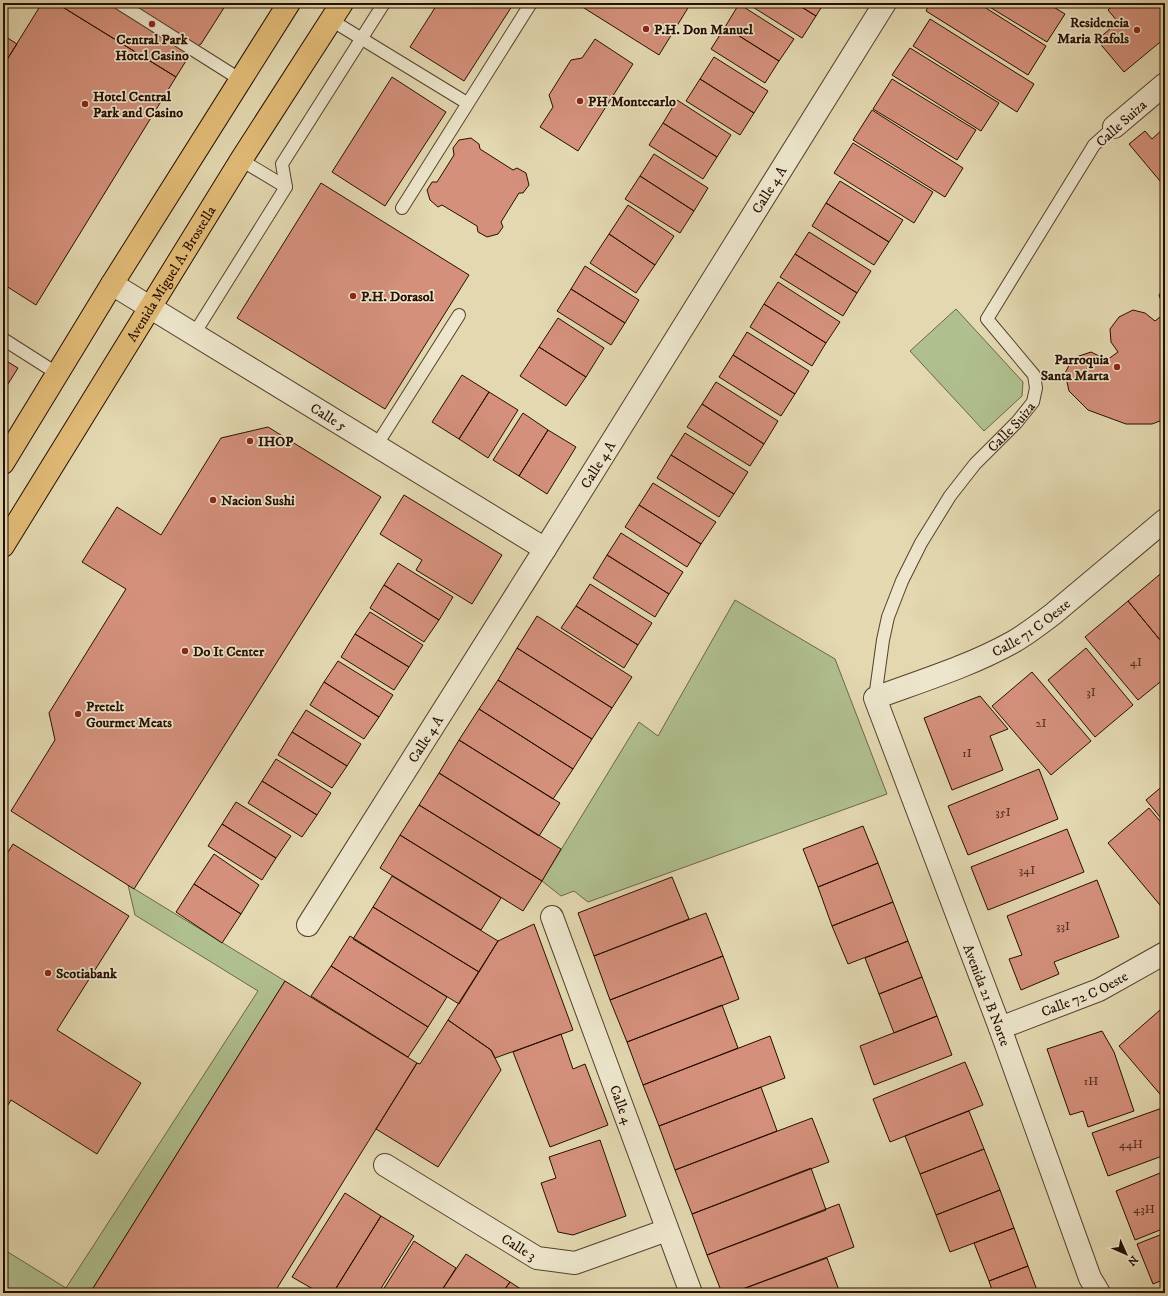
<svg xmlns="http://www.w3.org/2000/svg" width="1168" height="1296" font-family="'IM FELL DW Pica',serif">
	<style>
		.green { fill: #b0bf8e; stroke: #6c6648 }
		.building { fill: #d4907b; stroke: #270e01 }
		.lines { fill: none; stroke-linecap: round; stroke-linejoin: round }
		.service-casing { stroke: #56402d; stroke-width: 14 }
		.minor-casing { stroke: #56402d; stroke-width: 24 }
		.primary-casing { stroke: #270e01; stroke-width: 24 }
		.service { stroke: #ede6cc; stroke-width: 12 }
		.minor { stroke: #ede6cc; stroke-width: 22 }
		.primary { stroke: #e2bc78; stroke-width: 22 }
		.poi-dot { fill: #8f2418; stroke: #ede6cc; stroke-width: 1.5 }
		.labels { text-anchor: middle; stroke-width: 3.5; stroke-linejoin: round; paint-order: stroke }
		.number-label { font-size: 12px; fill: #522e20 }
		.poi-label { font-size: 14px; font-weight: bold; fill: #270e01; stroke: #ede6cc; text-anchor: start }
		.street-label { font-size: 14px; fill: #270e01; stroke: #ede6cc }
	</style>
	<rect width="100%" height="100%" fill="#e3d8b0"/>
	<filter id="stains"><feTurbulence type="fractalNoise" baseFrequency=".005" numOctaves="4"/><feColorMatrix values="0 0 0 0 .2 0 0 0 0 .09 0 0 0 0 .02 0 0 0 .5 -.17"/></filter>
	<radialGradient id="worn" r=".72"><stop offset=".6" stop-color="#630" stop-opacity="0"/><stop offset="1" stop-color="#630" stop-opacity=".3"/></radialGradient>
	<path class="green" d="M956,309L1023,382L1022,396L984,431L910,351Z
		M735,600L835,659L887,794L588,902L574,891L561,896L542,881L639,722L658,736Z
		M128,885L285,981L90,1293H8L3,1290V1249L66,1288L258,991L135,915Z"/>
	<path class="building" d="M42,3H56L176,77L36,305L3,284V66Z
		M56,3H227L201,44L194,48L176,77Z
		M438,3H514L464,81L410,47Z
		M576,3H691L659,55Z
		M748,3H795L816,16L802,38L748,4Z
		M795,3H824L816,16Z
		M930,3H978L1046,46L1028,75L926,11Z
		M983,3H1047L1065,14L1047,42Z
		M1116,3H1165V38L1124,72L1097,40L1118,22L1108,10Z
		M739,4L794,39L779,61L725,27Z
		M930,19L1034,84L1017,112L913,46Z
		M725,27L779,61L765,83L711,49Z
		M3,35L17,44L3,66Z
		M595,39L633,64L578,151L540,127L553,107L549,95L571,60L582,58Z
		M910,48L999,103L981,131L892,75Z
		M714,57L768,91L754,113L700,79Z
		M392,77L446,112L385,206L332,172Z
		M700,79L754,113L740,135L686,101Z
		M892,79L976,130L957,160L873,109Z
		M677,100L731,135L717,157L663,123Z
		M872,110L963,168L945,197L853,140Z
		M663,123L717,157L703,179L649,145Z
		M1164,128L1165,130V187L1129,144L1145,131L1152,139Z
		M471,138L479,144L480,149L513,170L517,168L526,173L529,185L523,193H519L501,222L503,227L498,234L487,237L478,232L477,226L442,205L438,207L430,200L427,190L432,182H437L454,155L453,148L459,140Z
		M853,143L933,192L914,223L834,173Z
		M654,154L708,188L694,211L640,176Z
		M640,176L694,211L680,233L625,199Z
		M840,181L903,220L889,242L826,203Z
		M321,183L469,275L385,409L237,318Z
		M826,203L889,242L874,265L812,226Z
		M628,205L674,236L655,265L609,234Z
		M809,232L871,271L857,293L795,254Z
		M609,234L655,265L636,293L590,263Z
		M795,254L857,293L843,316L780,277Z
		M585,266L639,300L625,323L571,289Z
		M778,282L840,322L826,343L764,304Z
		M1165,287V312L1159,295Z
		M571,289L625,323L611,345L557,311Z
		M764,304L826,343L812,366L750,327Z
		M1133,310L1145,313L1155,321L1165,313V419L1152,424H1126L1088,410L1069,391L1065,373L1073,358L1091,352L1107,360L1118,352L1111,342L1110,329L1119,317Z
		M558,318L604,348L586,377L539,347Z
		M747,332L809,371L795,394L733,355Z
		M539,347L586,377L566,406L520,376Z
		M733,355L795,394L781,416L719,377Z
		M3,359L18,368L3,392Z
		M462,375L489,392L459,439L432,422Z
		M716,382L778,421L764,444L702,404Z
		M489,392L518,410L488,458L459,439Z
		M702,404L764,444L750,466L687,427Z
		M523,413L548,430L519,476L493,460Z
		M268,427L381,497L134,889L11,811L55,740L49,713L126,589L82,562L117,507L161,535L221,438Z
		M548,430L576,447L547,494L519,476Z
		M685,433L748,472L734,494L671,455Z
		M671,455L734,494L719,517L657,478Z
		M653,483L716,522L701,544L639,505Z
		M404,495L502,555L472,604L416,570L422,560L380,534Z
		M639,505L701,544L687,567L625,527Z
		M621,533L683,572L669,594L607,555Z
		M607,555L669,594L655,617L593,578Z
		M398,563L453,597L439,620L384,585Z
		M1165,570V646L1128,601Z
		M590,584L652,623L638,645L576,606Z
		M384,585L439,620L424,642L370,608Z
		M1128,601L1165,646V678L1138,700L1085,637Z
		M576,606L638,645L624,668L561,628Z
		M370,612L423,645L409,667L355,634Z
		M537,616L632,677L612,708L517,648Z
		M355,634L409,667L394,690L341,657Z
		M517,648L612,708L592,739L498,680Z
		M1086,648L1133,705L1095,737L1048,680Z
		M338,661L393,695L379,717L324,682Z
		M1032,672L1091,741L1051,775L992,706Z
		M498,680L592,739L573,769L479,709Z
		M324,682L379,717L364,739L310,705Z
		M980,696L1008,729L990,736L1003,770L952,790L924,718Z
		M479,709L573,769L553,799L459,740Z
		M306,710L361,744L347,766L292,732Z
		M292,732L347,766L332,788L278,755Z
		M459,740L560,803L539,836L439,773Z
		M276,759L331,793L317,815L262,781Z
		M1039,769L1058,819L968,855L948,806Z
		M439,773L561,849L542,881L419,805Z
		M262,781L317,815L302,837L248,803Z
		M1165,784V823L1146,800Z
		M236,802L291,836L276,858L222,824Z
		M419,805L542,881L523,911L400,835Z
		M1149,808L1165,827V911L1108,843Z
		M222,824L276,858L262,880L208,846Z
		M863,826L878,863L818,887L803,849Z
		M1067,829L1084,872L988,910L971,867Z
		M400,835L501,898L481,930L380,868Z
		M13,844L129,916L57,1030L141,1083L97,1154L11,1100L3,1113V860Z
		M214,854L259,885L241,914L194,884Z
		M878,863L893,902L832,926L818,887Z
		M392,876L498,941L479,972L373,907Z
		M672,877L689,919L594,956L578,913Z
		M1097,880L1119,937L1054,962L1059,974L1021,990L1009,959L1022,955L1007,916Z
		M194,884L241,914L222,943L176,912Z
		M893,902L908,941L848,964L832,926Z
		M373,907L479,972L459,1004L353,939Z
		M706,913L723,956L610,1000L594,956Z
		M534,924L573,1030L495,1058L491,1050L448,1020L498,941Z
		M350,936L447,997L428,1027L331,966Z
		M908,941L922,977L879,994L865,958Z
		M723,956L739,999L627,1042L610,1000Z
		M331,966L428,1027L408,1057L311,996Z
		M922,977L937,1016L894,1033L879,994Z
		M285,981L417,1063L376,1129L274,1293H90Z
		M722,1005L738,1048L643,1085L627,1042Z
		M1160,1010L1165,1015V1100L1119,1046Z
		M937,1016L952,1055L874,1085L860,1046Z
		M448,1020L491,1050L501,1070L438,1167L376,1129L417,1063L420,1064Z
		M1102,1031L1114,1052L1134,1111L1088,1127L1083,1111L1070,1115L1047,1049Z
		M561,1034L573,1069L585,1064L608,1125L550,1147L513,1052Z
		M770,1036L785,1078L659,1126L643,1085Z
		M965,1062L983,1105L890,1142L873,1099Z
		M761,1087L777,1131L675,1170L659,1126Z
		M1165,1107V1155L1108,1176L1092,1133Z
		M969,1111L984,1149L920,1174L905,1136Z
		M812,1118L829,1162L692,1214L675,1170Z
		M600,1140L626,1216L573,1235L558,1232L541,1183L556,1178L549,1157Z
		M984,1149L1000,1190L936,1215L920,1174Z
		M811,1168L826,1210L707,1255L692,1214Z
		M1165,1171V1228L1135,1240L1116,1191Z
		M1000,1190L1014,1228L950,1252L936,1215Z
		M345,1193L381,1216L333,1293H320L292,1277Z
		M839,1204L854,1247L732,1293H722L707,1255Z
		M381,1216L414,1236L378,1293H333Z
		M1014,1228L1028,1266L989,1281L974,1243Z
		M1165,1233V1279L1153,1284L1137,1244Z
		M414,1241L456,1268L440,1293H381Z
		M466,1254L510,1282L502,1293H440Z
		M827,1258L840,1293H732Z
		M1028,1266L1038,1293H993L989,1281Z
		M510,1282L527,1293H502Z"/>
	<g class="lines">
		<g class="service-casing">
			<g id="service">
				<path d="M119,3L241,80"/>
				<path d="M331,20L467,103"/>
				<path d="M241,160L286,187"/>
				<path d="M402,208L531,3"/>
				<path d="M194,334L286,187L282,164L384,3"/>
				<path d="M3,339L58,374"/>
				<path d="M376,446L459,315"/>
				<path id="s1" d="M875,698L883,640L888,617L902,581L921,543L950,496L975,464L1017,422L1033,402L1036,388L1034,375L987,319L1094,145L1114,127"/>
			</g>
		</g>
		<g class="minor-casing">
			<g id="minor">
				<path d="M1114,127L1165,84"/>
				<path id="s2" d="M112,284L545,549"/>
				<path id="s3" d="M552,917L691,1293"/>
				<path id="s4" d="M308,925L545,549L885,3"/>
				<path id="s5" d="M1000,1028L1099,990L1165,953"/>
				<path id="s6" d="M385,1165L537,1258L575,1263L667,1230"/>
				<path id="s7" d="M1099,1293L1090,1278L1000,1028L875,698C921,681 970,666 1013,642C1027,634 1040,624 1053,614L1165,520"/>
			</g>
		</g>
		<g class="primary-casing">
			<g id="primary">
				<path d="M3,463L112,284L289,3"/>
				<path id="s8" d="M3,546L241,160L342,3"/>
			</g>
		</g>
		<use href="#service" class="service"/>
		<use href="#minor" class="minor"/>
		<use href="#primary" class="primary"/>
	</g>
	<g class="poi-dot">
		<circle cx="152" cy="24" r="4"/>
		<circle cx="646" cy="29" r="4"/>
		<circle cx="1137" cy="30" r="4"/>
		<circle cx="580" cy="101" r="4"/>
		<circle cx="85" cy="104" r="4"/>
		<circle cx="353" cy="296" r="4"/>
		<circle cx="1117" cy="367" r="4"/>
		<circle cx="250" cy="441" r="4"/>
		<circle cx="213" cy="500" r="4"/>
		<circle cx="185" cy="651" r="4"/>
		<circle cx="78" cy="714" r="4"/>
		<circle cx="48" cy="973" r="4"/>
	</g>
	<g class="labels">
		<g class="number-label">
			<text x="1136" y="666">4I</text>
			<text x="1091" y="696">3I</text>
			<text x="1041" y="727">2I</text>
			<text x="967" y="757">1I</text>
			<text x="1003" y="816">35I</text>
			<text x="1027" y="874">34I</text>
			<text x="1063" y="930">33I</text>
			<text x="1091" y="1085">1H</text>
			<text x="1131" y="1148">44H</text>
			<text x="1144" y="1213">43H</text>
		</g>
		<g class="poi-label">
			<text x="1129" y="27" text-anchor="end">Residencia<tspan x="1129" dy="16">Maria Rafols</tspan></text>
			<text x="654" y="34">P.H. Don Manuel</text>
			<text x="152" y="44" text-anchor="middle">Central Park<tspan x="152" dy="16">Hotel Casino</tspan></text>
			<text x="93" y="101">Hotel Central<tspan x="93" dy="16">Park and Casino</tspan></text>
			<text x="588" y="106">PH Montecarlo</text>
			<text x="361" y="301">P.H. Dorasol</text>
			<text x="1109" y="364" text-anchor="end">Parroquia<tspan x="1109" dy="16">Santa Marta</tspan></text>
			<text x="258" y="446">IHOP</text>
			<text x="221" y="505">Nacion Sushi</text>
			<text x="193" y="656">Do It Center</text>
			<text x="86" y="711">Pretelt<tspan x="86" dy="16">Gourmet Meats</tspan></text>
			<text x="56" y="978">Scotiabank</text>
		</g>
		<g class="street-label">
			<text transform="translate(1121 123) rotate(-42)" y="5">Calle Suiza</text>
			<text dy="5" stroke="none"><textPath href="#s4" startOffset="868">Calle 4 A</textPath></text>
			<text dy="5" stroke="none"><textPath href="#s8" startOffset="320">Avenida Miguel A. Brostella</textPath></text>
			<text dy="5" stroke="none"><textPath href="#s2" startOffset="254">Calle 5</textPath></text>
			<text dy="5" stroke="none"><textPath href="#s1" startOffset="311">Calle Suiza</textPath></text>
			<text dy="5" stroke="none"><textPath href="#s4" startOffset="544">Calle 4 A</textPath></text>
			<text dy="5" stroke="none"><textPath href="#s7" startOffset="808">Calle 71 C Oeste</textPath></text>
			<text dy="5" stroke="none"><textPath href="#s4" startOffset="220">Calle 4 A</textPath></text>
			<text dy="5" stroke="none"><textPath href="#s5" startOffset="91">Calle 72 C Oeste</textPath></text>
			<text transform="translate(987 995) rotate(69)" y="5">Avenida 21 B Norte</text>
			<text dy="5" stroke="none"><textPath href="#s3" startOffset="200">Calle 4</textPath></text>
			<text dy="5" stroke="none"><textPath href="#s6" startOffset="157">Calle 3</textPath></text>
		</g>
	</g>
	<rect width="1168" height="1296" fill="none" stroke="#e3d8b0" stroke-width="16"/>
	<rect x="4" y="4" width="1160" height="1288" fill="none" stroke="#270e01" stroke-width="2"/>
	<rect x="8" y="8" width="1152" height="1280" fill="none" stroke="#270e01"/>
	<g transform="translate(1126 1254) rotate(135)" stroke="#ede6cc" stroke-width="3" paint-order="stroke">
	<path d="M0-3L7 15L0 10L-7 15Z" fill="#270e01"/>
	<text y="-6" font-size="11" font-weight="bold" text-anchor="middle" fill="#270e01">N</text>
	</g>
	<rect width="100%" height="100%" filter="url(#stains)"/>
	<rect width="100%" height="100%" fill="url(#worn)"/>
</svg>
